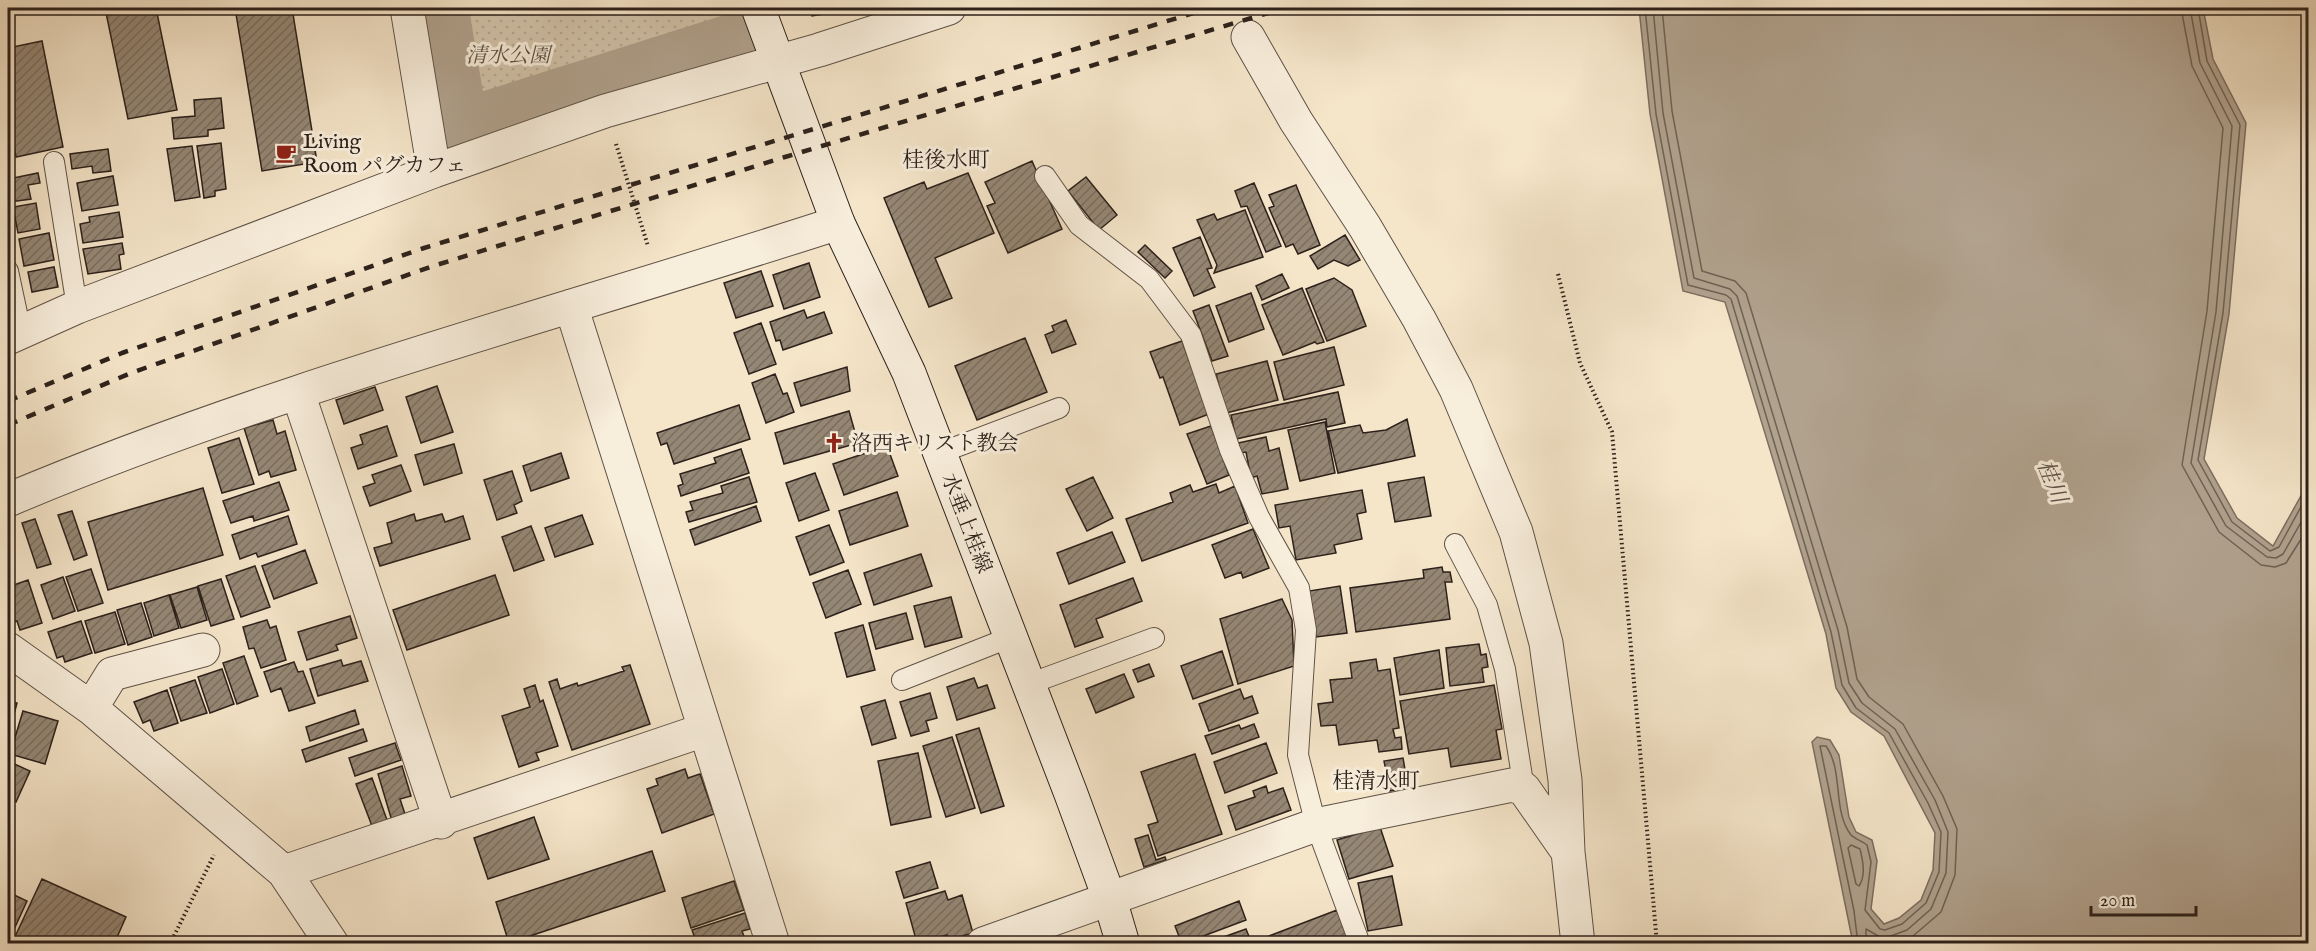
<svg xmlns="http://www.w3.org/2000/svg" width="2316" height="951" font-family="'IM FELL English','Noto Serif JP',serif">
	<style>
		.park { fill: url(#park-dots); stroke: #807263; stroke-width: 1.5 }
		.water { fill: #b1a28e; stroke: #7c6e60; stroke-width: 1.5 }
		.lines { fill: none; stroke-linecap: round; stroke-linejoin: round }
		.shore { stroke: #6e6254; stroke-width: 1.5 }
		.river { stroke: #b1a28e; stroke-width: 63 }
		.building { fill: url(#building-hatch); stroke: #2c211b; stroke-width: 1.5 }
		.lane-casing { stroke: #5e5246; stroke-width: 22 }
		.street-casing { stroke: #5e5246; stroke-width: 35 }
		.secondary-casing { stroke: #2c211b; stroke-width: 35 }
		.path { stroke: #2c211b; stroke-width: 4; stroke-dasharray: 1.5 3; stroke-linecap: butt }
		.lane { stroke: #f8eedc; stroke-width: 20 }
		.street { stroke: #f8eedc; stroke-width: 33 }
		.secondary { stroke: #f8eedc; stroke-width: 33 }
		.rail { stroke: #2c211b; stroke-width: 4.5; stroke-dasharray: 10 10; stroke-linecap: butt }
		.labels { text-anchor: middle; stroke-width: 6; stroke-linejoin: round; paint-order: stroke }
		.park-label { font-size: 21px; font-style: italic; fill: #5e5246; stroke: #f8eedc }
		.poi-label { font-size: 21px; fill: #2c211b; stroke: #f8eedc; text-anchor: start }
		.street-label { font-size: 21px; fill: #2c211b; stroke: #f8eedc }
		.neighbourhood-label { font-size: 22px; fill: #2c211b; stroke: #f8eedc }
		.water-label { font-size: 22px; font-style: italic; fill: #5b4e43; stroke: #f8eedc }
	</style>
	<defs>
		<pattern id="park-dots" width="8" height="8" patternUnits="userSpaceOnUse" patternTransform="scale(1.5)"><rect width="8" height="8" fill="#d3c4ab"/><path d="M2 2h.1M6 6h.1" fill="none" stroke="#b5a893" stroke-width="1.8" stroke-linecap="round"/></pattern>
		<pattern id="building-hatch" width="6" height="6" patternUnits="userSpaceOnUse" patternTransform="scale(1.5)"><rect width="6" height="6" fill="#958775"/><path d="M-1 1l2-2M0 6l6-6M5 7l2-2" fill="none" stroke="#7a6e5f"/></pattern>
	</defs>
	<rect width="100%" height="100%" fill="#f5e5c9"/>
	<filter id="stains"><feTurbulence type="fractalNoise" baseFrequency=".00333" numOctaves="4"/><feColorMatrix values="0 0 0 0 .2 0 0 0 0 .09 0 0 0 0 .02 0 0 0 .5 -.17"/></filter>
	<radialGradient id="worn" r=".72"><stop offset=".6" stop-color="#630" stop-opacity="0"/><stop offset="1" stop-color="#630" stop-opacity=".3"/></radialGradient>
	<path class="park" d="M450,8H738L744,29L469,116Z"/>
	<path class="water" d="M1639,8H2203L2213,59L2246,123L2229,314L2204,459L2237,518L2273,546L2307,485L2308,473V943H1853L1812,742L1817,737L1830,740L1839,755L1849,817L1856,832L1872,840L1877,861L1871,909L1884,924L1899,918L1921,900L1933,870L1935,833L1884,736L1851,712L1836,688L1826,634L1725,302L1683,291L1650,114Z"/>
	<g class="lines">
		<path class="shore" d="M1645,8L1656,114L1688,285L1726,295L1731,299L1831,632L1842,685L1856,708L1889,733L1928,803L1941,832L1939,872L1926,903L1902,924L1885,930L1880,929L1865,910L1871,862L1867,845C1862,841 1855,839 1851,835C1832,810 1844,772 1826,746H1820L1854,911L1858,944
			M1653,8L1663,113L1694,278L1730,289L1737,296L1838,630L1849,683L1862,703L1895,729L1935,800L1948,832L1946,873L1931,909L1907,930L1888,937H1880L1866,929V944
			M1662,8L1672,111L1702,271L1735,281L1746,293L1847,627L1857,679L1869,697L1903,724L1943,796L1957,829L1955,875L1941,912L1913,936L1896,944
			M2181,8L2192,66L2223,128L2207,311L2182,465L2219,532L2261,565L2275,567L2286,563L2308,528
			M2190,8L2200,63L2232,126L2216,312L2191,463L2226,526L2267,557L2276,558L2283,554L2308,510
			M2198,8L2207,61L2240,125L2223,313L2198,460L2232,522L2270,551L2279,547L2308,494
			M1851,845L1860,849C1863,861 1866,876 1859,886L1856,884L1848,848Z"/>
		<path class="river" d="M437,8L456,122L468,129L740,43"/>
	</g>
	<path class="building" d="M105,8H156L177,110L128,119Z
		M235,8H292L317,162L262,171Z
		M811,8H860L812,16Z
		M42,41L63,147L16,157L8,116V60H11L8,48Z
		M221,98L224,128L208,130V136L174,139L172,118L195,116L194,100Z
		M221,143L226,189L215,191V196L204,198L197,146Z
		M192,146L200,197L175,201L167,149Z
		M108,149L111,171L93,173L92,166L72,169L70,154Z
		M1032,161L1062,229L1008,253L987,206L995,203L985,182Z
		M38,173L40,183L28,185L31,199L10,202L8,179Z
		M968,173L994,233L935,258L952,298L929,307L884,198L924,182L927,189Z
		M113,176L118,205L82,211L77,183Z
		M1086,177L1117,215L1099,230L1068,191Z
		M1254,183L1281,246L1266,252L1247,206L1241,207L1235,191Z
		M1296,185L1320,245L1298,254L1293,244L1286,247L1269,208L1274,206L1269,195Z
		M36,203L40,229L18,233L13,207Z
		M1245,210L1263,257L1214,273L1217,265L1197,220L1214,214L1217,220Z
		M119,212L123,237L83,243L80,224L90,222L89,217Z
		M49,233L54,260L24,266L19,239Z
		M1345,235L1360,260L1348,266L1334,260L1318,269L1310,256Z
		M1200,237L1212,268L1207,269L1215,287L1194,296L1173,248Z
		M122,243L124,254L119,255L121,269L88,274L83,249Z
		M1145,245L1172,271L1165,278L1138,252Z
		M809,263L820,297L784,309L773,275Z
		M54,267L58,287L32,292L28,272Z
		M761,271L773,306L736,318L724,283Z
		M1282,274L1289,288L1262,300L1256,286Z
		M1334,278L1352,290L1366,326L1327,341L1306,289Z
		M1302,288L1324,342L1317,344L1315,342L1283,355L1262,305Z
		M1251,293L1264,329L1229,342L1216,306Z
		M1209,305L1228,356L1212,361L1193,311Z
		M804,310L807,318L824,312L832,333L783,350L780,340L776,341L770,322Z
		M1066,320L1076,344L1052,353L1045,335L1054,331L1052,326Z
		M761,323L776,364L749,374L734,333Z
		M1025,338L1047,392L977,420L955,366Z
		M1182,341L1209,414L1180,425L1163,377L1160,378L1150,352Z
		M1334,347L1344,385L1284,400L1274,362Z
		M1267,361L1278,400L1226,413L1216,374Z
		M847,367L850,391L801,406L794,383Z
		M775,374L783,394L787,393L794,412L766,423L752,383Z
		M437,386L453,432L421,443L406,397Z
		M375,387L383,410L344,424L336,400Z
		M1338,392L1345,423L1327,427L1326,419L1236,439L1231,415Z
		M739,405L750,439L674,464L667,443L661,445L657,433Z
		M849,411L858,443L784,464L775,433Z
		M1407,419L1415,456L1338,473L1328,431L1360,425L1363,433L1386,430Z
		M273,420L277,434L285,431L296,470L271,477L269,471L259,475L244,428Z
		M1325,422L1335,473L1300,481L1288,430Z
		M387,426L397,456L358,469L351,448L363,444L360,435Z
		M1211,426L1229,475L1207,484L1187,434Z
		M1266,437L1269,451L1279,448L1288,489L1262,494L1257,476L1251,478L1246,452L1240,453L1238,443Z
		M239,438L254,484L222,493L208,448Z
		M454,444L462,473L424,485L415,455Z
		M887,446L898,476L844,495L833,464Z
		M741,449L749,473L681,496L678,486L683,484L680,474L716,463L714,458Z
		M561,453L569,478L531,491L523,466Z
		M401,465L411,491L370,506L363,487L375,483L372,475Z
		M512,471L522,501L514,505L517,513L497,520L484,480Z
		M815,473L829,510L799,521L786,483Z
		M749,477L757,502L689,522L686,512L693,510L690,502L723,493L721,486Z
		M1093,477L1113,518L1087,531L1066,489Z
		M1424,477L1431,516L1395,522L1388,483Z
		M279,482L289,510L254,521L253,516L231,523L223,501Z
		M1216,484L1219,493L1235,486L1248,523L1142,561L1126,519L1173,502L1170,493L1190,485L1193,492Z
		M203,488L223,555L108,590L88,522Z
		M1362,490L1366,512L1357,514L1362,539L1334,545L1336,553L1296,560L1290,526L1279,528L1275,505Z
		M897,492L908,526L850,545L839,511Z
		M756,506L761,521L695,545L690,530Z
		M72,511L87,555L74,560L58,515Z
		M414,514L416,521L442,514L445,522L463,516L470,539L380,566L374,548L392,543L387,523Z
		M582,515L593,544L555,557L545,528Z
		M288,516L297,544L258,557L256,553L240,559L232,535Z
		M35,519L51,564L37,568L22,523Z
		M829,525L844,562L810,575L796,537Z
		M531,526L544,560L514,571L502,537Z
		M1253,529L1269,568L1243,578L1241,572L1225,578L1212,545Z
		M1112,532L1125,562L1069,584L1057,553Z
		M305,550L317,583L274,599L262,566Z
		M8,552L14,568L8,571Z
		M921,554L932,586L874,605L864,573Z
		M255,566L270,607L241,617L226,576Z
		M1442,567L1443,572H1450L1452,582H1445L1450,619L1356,632L1350,588L1424,578L1423,570Z
		M91,569L103,603L78,611L66,577Z
		M848,570L861,604L826,618L813,583Z
		M495,575L509,615L407,650L393,610Z
		M63,577L75,611L53,619L41,585Z
		M1133,578L1142,601L1096,619L1103,637L1075,647L1060,605Z
		M221,579L234,619L211,626L198,586Z
		M28,580L42,623L20,630L17,621L10,623L8,615V606L12,605L8,587Z
		M1340,586L1347,633L1316,637L1309,591Z
		M197,587L207,620L181,628L170,595Z
		M169,595L179,628L154,636L144,603Z
		M951,597L962,637L925,647L914,606Z
		M1282,599L1292,620L1294,666L1238,684L1220,619Z
		M141,603L152,637L128,645L117,610Z
		M115,612L125,644L95,653L85,621Z
		M906,613L913,639L876,649L869,623Z
		M350,616L357,638L336,645L338,650L307,660L298,632Z
		M267,620L270,628L276,626L286,660L261,668L254,648L249,649L243,627Z
		M81,621L92,653L65,662L63,656L57,658L48,632Z
		M863,625L875,670L847,677L835,633Z
		M1479,644L1481,655L1486,654L1488,667L1482,668L1484,682L1450,686L1446,648Z
		M1439,650L1444,688L1400,695L1394,658Z
		M1222,651L1233,685L1193,699L1181,666Z
		M244,656L258,696L237,704L223,663Z
		M1376,659L1378,671L1390,669L1399,728L1393,729L1395,738L1401,737L1402,749L1379,752L1377,740L1339,745L1336,725L1321,726L1318,704L1333,702L1330,680L1352,678L1350,663Z
		M341,660L343,666L361,661L368,681L318,696L310,669Z
		M294,662L298,672L303,671L315,703L289,711L281,688L271,692L264,672Z
		M1149,664L1154,676L1138,682L1133,670Z
		M630,665L650,724L572,750L549,682L557,679L560,689L577,683L578,686L624,671L622,667Z
		M222,669L234,704L210,713L198,677Z
		M1124,674L1134,697L1096,713L1086,689Z
		M974,678L978,688L987,685L995,708L957,720L947,687Z
		M195,680L207,713L181,721L170,688Z
		M535,685L540,702L543,700L558,746L536,753L539,760L519,767L502,716L530,707L524,689Z
		M1494,685L1502,729L1496,730L1501,759L1451,767L1448,748L1409,754L1400,701Z
		M1240,689L1244,699L1252,696L1258,713L1209,731L1199,704Z
		M167,690L178,723L154,731L150,720L143,723L134,702Z
		M930,693L937,718L926,721L929,731L911,736L900,702Z
		M885,700L896,738L872,745L861,707Z
		M8,701L17,703L8,737Z
		M355,710L359,724L310,741L306,727Z
		M23,711L58,721L45,764L10,754Z
		M1254,724L1259,737L1212,754L1205,736L1239,725L1241,729Z
		M979,728L1004,806L981,813L956,735Z
		M363,729L367,741L306,762L302,750Z
		M952,737L975,808L946,817L923,746Z
		M395,743L401,760L355,776L349,758Z
		M1266,743L1277,773L1225,793L1214,762Z
		M918,753L931,817L891,825L878,761Z
		M1195,754L1222,834L1158,856L1148,825L1158,822L1141,772Z
		M1403,758L1408,787L1390,791L1384,761Z
		M8,761L30,771L16,802L8,798Z
		M402,766L411,796L400,799L406,817L392,821L378,774Z
		M685,769L688,778L700,774L714,814L662,833L647,789L658,785L656,779Z
		M372,778L387,820L372,826L356,784Z
		M1266,786L1268,793L1283,788L1291,810L1236,830L1228,806L1255,797L1253,791Z
		M534,817L549,859L488,879L474,838Z
		M1380,827L1393,866L1349,879L1337,840Z
		M1148,835L1156,860L1165,857L1166,860L1144,867L1135,839Z
		M652,851L665,891L509,943L496,902Z
		M930,862L938,888L904,898L896,872Z
		M1392,876L1402,925L1368,931L1358,883Z
		M42,879L126,917L114,944H8V941L12,943Z
		M734,881L744,910L691,928L682,898Z
		M945,891L948,900L962,895L973,933L948,940L947,935L917,943L906,903Z
		M8,892L27,901L11,936L8,934Z
		M1239,901L1246,920L1182,944L1175,926Z
		M1337,910L1350,944H1272L1269,936Z
		M745,913L750,929L742,931L746,942L697,944L692,930Z
		M1246,929L1252,944H1204Z"/>
	<g class="lines">
		<g class="lane-casing">
			<path id="lane" d="M54,162L77,307
				M1045,176L1079,225L1149,279L1191,335L1230,450L1259,517L1299,588L1306,630L1298,755L1316,825L1360,944
				M8,271L21,332
				M940,453L1059,408
				M1455,544L1487,605L1505,669L1524,789
				M902,680L1011,637
				M1029,684L1154,638"/>
		</g>
		<g class="street-casing">
			<path id="street" d="M407,8L434,171
				M1248,37L1296,121L1365,227L1419,319L1456,389L1516,532L1546,643L1565,780L1568,852L1578,944
				M571,306L773,944
				M8,338L77,307L434,171L605,111L819,50L949,8
				M298,393L441,822
				M8,500C276,387 561,313 838,223
				M8,649L91,708L284,872L332,944
				M91,708L112,674L203,650
				M284,872L704,730
				M983,944L1316,825L1512,785L1524,789L1568,852"/>
		</g>
		<g class="secondary-casing">
			<path id="secondary" d="M758,8L838,223L909,373L1071,794L1110,900L1123,944"/>
		</g>
		<path class="path" d="M616,144L648,246
			M1558,274L1580,363L1612,432L1657,944
			M170,944L214,855"/>
		<use href="#lane" class="lane"/>
		<use href="#street" class="street"/>
		<use href="#secondary" class="secondary"/>
		<path class="rail" d="M8,401L122,353L424,248L1210,8
			M8,425L131,373L430,267L785,157L1285,8"/>
	</g>
	<defs>
		<g id="cafe-bare" transform="scale(1.62)"><path d="M-5.5-4.5H6V0H3Q3 3.5 0 3.5H-2.5Q-5.5 3.5-5.5 0ZM3-3.2v2h1.7v-2ZM-6 4.5H4V6H-6Z" fill="#8f2418" stroke="#f8eedc" stroke-width="2.5" paint-order="stroke"/></g>
		<g id="church-bare" transform="scale(1.62)"><path d="M-1.2-6h2.4v3.5h3.3v2.4h-3.3V6h-2.4V-.1h-3.3v-2.4h3.3Z" fill="#8f2418" stroke="#f8eedc" stroke-width="2.5" paint-order="stroke"/></g>
	</defs>
	<g fill-rule="evenodd">
		<use href="#cafe-bare" x="286" y="153"/>
		<use href="#church-bare" x="834" y="443"/>
	</g>
	<g class="labels">
		<g class="park-label">
			<text x="508" y="62">清水公園</text>
		</g>
		<g class="poi-label">
			<text x="303" y="148">Living<tspan x="303" dy="24">Room パグカフェ</tspan></text>
			<text x="851" y="450">洛西キリスト教会</text>
		</g>
		<g class="street-label">
			<text transform="translate(967 523) rotate(69)" y="7">水垂上桂線</text>
		</g>
		<g class="neighbourhood-label">
			<text x="946" y="167">桂後水町</text>
			<text x="1376" y="788">桂清水町</text>
		</g>
		<g class="water-label">
			<text transform="translate(2053 481) rotate(68)" y="8">桂川</text>
		</g>
	</g>
	<rect width="2316" height="951" fill="none" stroke="#f5e5c9" stroke-width="30"/>
	<rect x="9" y="9" width="2298" height="933" fill="none" stroke="#2c211b" stroke-width="3"/>
	<rect x="15" y="15" width="2286" height="921" fill="none" stroke="#2c211b" stroke-width="1.5"/>
	<path d="M2091 906v9h105v-9" fill="none" stroke="#2c211b" stroke-width="3"/>
	<text x="2100" y="906" font-size="18" fill="#2c211b" stroke="#f8eedc" stroke-width="4.5" paint-order="stroke">20 m</text>
	<rect width="100%" height="100%" filter="url(#stains)"/>
	<rect width="100%" height="100%" fill="url(#worn)"/>
</svg>
